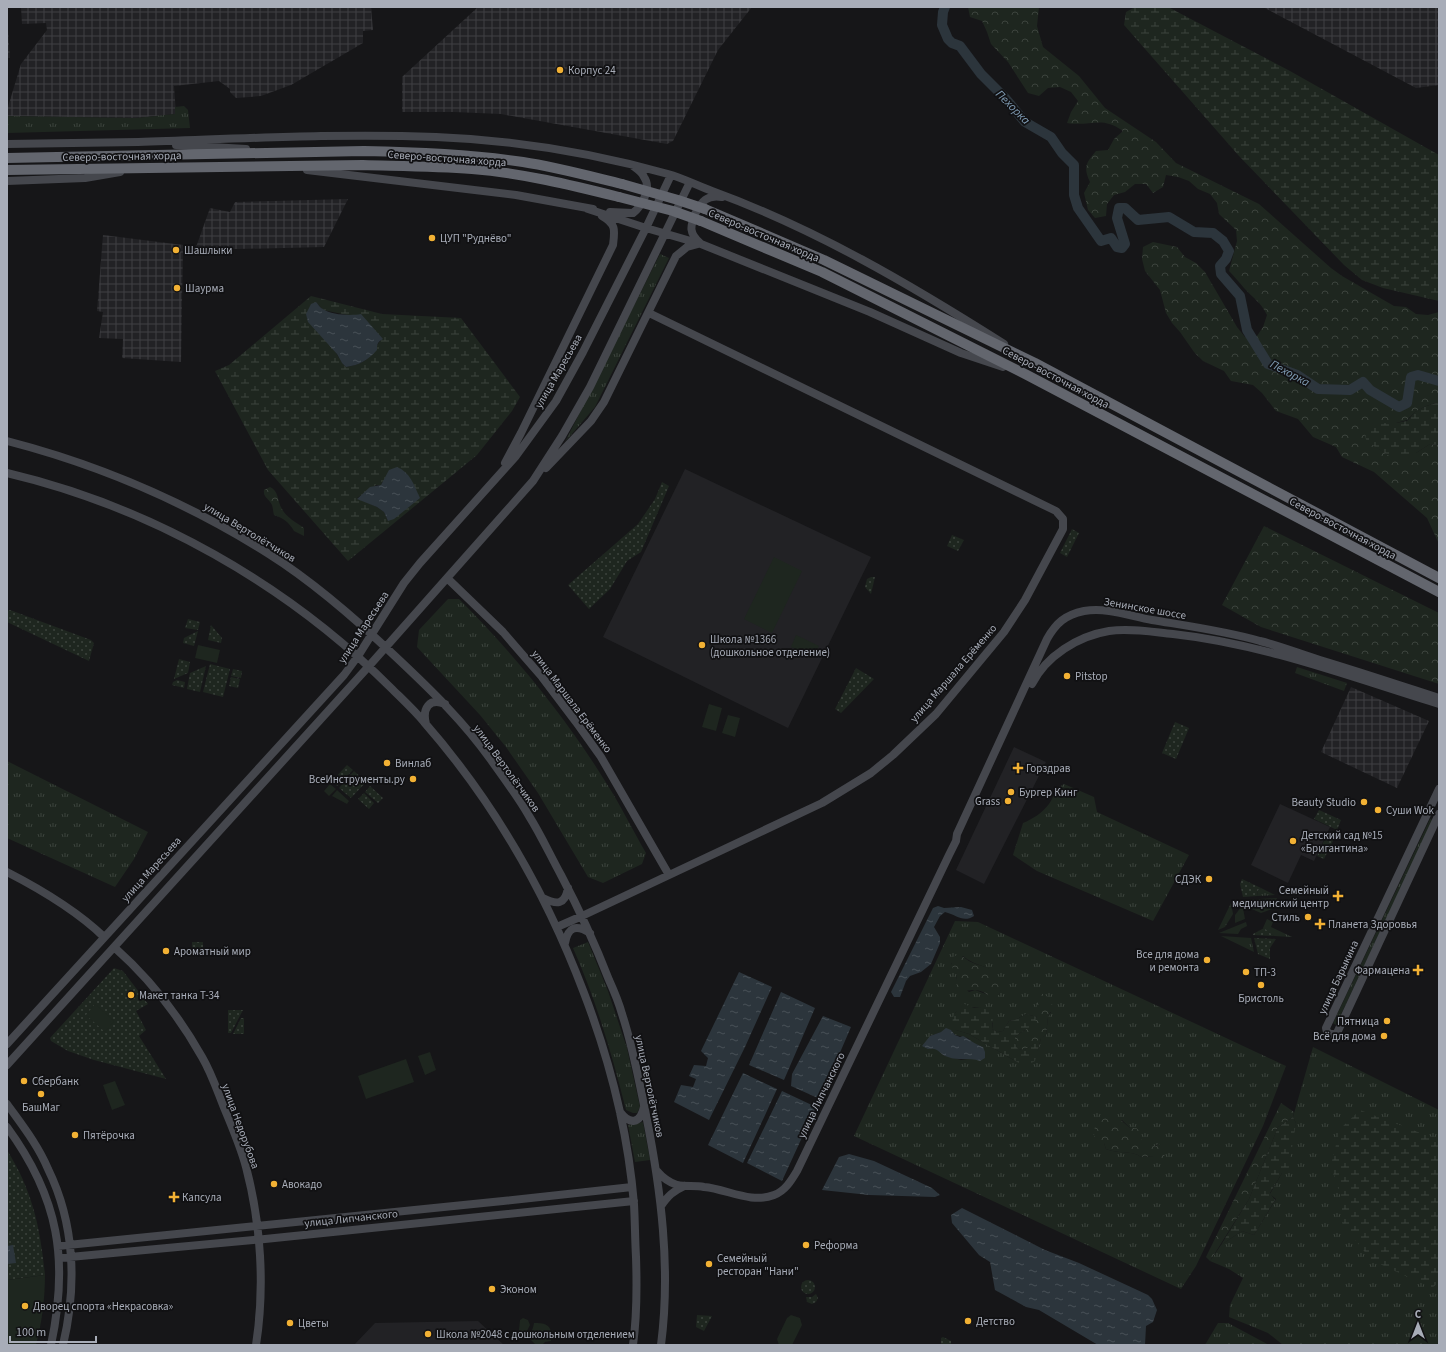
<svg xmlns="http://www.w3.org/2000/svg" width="1446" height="1352" font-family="'Source Sans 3',sans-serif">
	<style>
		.built { fill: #222225 }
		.industrial { fill: url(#industrial-grid) }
		.grass { fill: url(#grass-tufts); fill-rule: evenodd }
		.forest { fill: url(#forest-crowns) }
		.wetland { fill: url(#wetland-marsh); fill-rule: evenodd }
		.park { fill: url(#park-dots) }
		.pitch { fill: #1e261f }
		.water { fill: url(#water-ripples) }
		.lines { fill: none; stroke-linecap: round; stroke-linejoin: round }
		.river { stroke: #2c353c; stroke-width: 10 }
		.secondary { stroke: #45474d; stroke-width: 8 }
		.highway { stroke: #63666e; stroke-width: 10 }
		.highway-bridge { stroke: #63666e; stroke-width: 10 }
		.poi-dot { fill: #f2b134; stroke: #111113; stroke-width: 1.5 }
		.labels { text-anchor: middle; stroke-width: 3.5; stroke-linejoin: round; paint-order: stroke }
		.poi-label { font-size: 11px; fill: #a8adb8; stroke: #111113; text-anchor: start }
		.street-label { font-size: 11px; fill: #a8adb8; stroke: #111113 }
		.water-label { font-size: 12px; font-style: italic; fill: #7f9bb3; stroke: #111113 }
	</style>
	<defs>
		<pattern id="industrial-grid" width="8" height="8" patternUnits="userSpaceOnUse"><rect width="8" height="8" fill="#222225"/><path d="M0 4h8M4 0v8" fill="none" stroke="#3f3f43"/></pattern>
		<pattern id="grass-tufts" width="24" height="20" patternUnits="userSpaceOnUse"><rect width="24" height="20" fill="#1e261f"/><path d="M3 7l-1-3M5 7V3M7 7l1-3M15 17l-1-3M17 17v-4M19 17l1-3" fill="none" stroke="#3c433d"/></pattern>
		<pattern id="forest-crowns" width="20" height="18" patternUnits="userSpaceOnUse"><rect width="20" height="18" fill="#1e261f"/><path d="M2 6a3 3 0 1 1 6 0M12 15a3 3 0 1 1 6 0" fill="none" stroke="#3c433d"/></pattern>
		<pattern id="wetland-marsh" width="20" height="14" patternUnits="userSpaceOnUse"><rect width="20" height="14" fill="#1e261f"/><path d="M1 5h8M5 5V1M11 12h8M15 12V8" fill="none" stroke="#3c433d"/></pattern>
		<pattern id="park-dots" width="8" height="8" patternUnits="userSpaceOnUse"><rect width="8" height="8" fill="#1e261f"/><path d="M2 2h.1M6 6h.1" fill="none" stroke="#3c433d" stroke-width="1.8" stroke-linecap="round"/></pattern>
		<pattern id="water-ripples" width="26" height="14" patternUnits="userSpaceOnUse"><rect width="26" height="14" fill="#2c353c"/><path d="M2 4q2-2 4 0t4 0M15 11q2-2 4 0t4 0" fill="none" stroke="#485056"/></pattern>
	</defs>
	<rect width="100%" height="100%" fill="#161618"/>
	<path class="built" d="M685,469L871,557L788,728L603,637Z
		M1014,747L1046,762L984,884L956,870Z
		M1280,804L1330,827L1314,861L1301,855L1288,883L1251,865Z
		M478,1321L504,1345H354L375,1323Z"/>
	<path class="industrial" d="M21,7H371L373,30L363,31V43L291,85L261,96L236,98L230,92V89L219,81L174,86L176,114L136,118L7,116V110L21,64L47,30L46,23L22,24Z
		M478,7H752L718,50L673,141L667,144L501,114L454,112H402V77Z
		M1263,7H1439V85L1416,88Z
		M7,15L10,58H7Z
		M348,199L324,247L195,250L210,208L230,212L235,202Z
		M103,235L183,245L181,362L122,358L123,339L99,338L103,312L97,311Z
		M1351,687L1429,721L1397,788L1321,752Z"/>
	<path class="grass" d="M184,106L188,110L190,128L7,133V116L136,118L175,114V107Z
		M660,254L669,258L595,407L565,442Z
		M448,599H459C514,654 564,715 605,781C620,804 632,829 646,853L642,864L603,883L588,877L538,793L506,747L480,715L417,647L419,630Z
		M1297,667L1347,683L1344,691L1295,673Z
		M7,761L148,832L134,859L115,887L7,838Z
		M1064,784L1094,797L1097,812L1189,855L1153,921L1037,871L1013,855L1023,823C1033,819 1042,813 1049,804C1055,796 1054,789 1064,784Z
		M1430,819L1433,820L1336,1025L1333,1023Z
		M1261,888L1275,895L1257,896L1258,890Z
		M1277,898L1272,909L1261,913L1245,906L1244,900Z
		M1231,903L1233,914L1225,927L1218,930Z
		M1267,919L1273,922L1271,927L1292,937L1274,936L1263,928Z
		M955,921L978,922L1286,1066L1263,1126L1196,1266L1181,1289L854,1136ZM963,956C978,969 993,963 1002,984L999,995L986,994L975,990L969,992L956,980L957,974L951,963ZM980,1007L993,1023L992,1029L997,1032L1003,1031L1009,1021L1015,1020L1026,1014L1037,1017L1051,1012L1048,1017L1046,1035L1041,1038L1038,1050L1017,1062L969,1034L956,1030L955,1013L960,1008ZM951,1030L955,1035L968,1038L972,1043L983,1047L980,1061L974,1058L961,1060L943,1055L939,1050L933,1048L930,1036L941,1032ZM1122,1120L1130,1128L1142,1143L1153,1148L1158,1144L1154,1156L1141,1157C1132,1150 1118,1154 1106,1149L1104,1143Z
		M1246,922L1247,926L1241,929L1238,934L1219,933Z
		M1221,936L1251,938L1254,952Z
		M588,942L608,991L627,1048L640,1107L637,1113H633L626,1110C612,1054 596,1000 573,948Z
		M1313,1047L1439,1110V1345H1283L1268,1333L1229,1317L1230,1305L1243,1278L1229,1269L1210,1261L1221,1245L1242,1231L1254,1235L1276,1199L1270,1194L1282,1173L1296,1123L1293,1117Z
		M643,1122L650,1160L635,1162L628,1125Z
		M1218,1323H1228L1269,1345H1205Z"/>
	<path class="forest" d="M968,7H1039L1037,26L1043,47L1079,76L1105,108L1156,142L1176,163L1259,204L1331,268L1342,276L1394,306L1406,307L1416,314L1428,315L1439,312V404L1436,403L1426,406L1415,412L1407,420L1396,423H1373L1368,442L1388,455L1416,453L1430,444L1439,445V544L1427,518L1374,472L1342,457L1336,447L1313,437L1298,419L1276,411L1262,393L1253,385L1231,381L1224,371L1203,361L1194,352L1180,332L1172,323L1166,313L1160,290L1145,271L1142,259L1143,247L1153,242L1177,247L1185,257L1196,263L1205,272L1237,327L1245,337L1257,336L1263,327L1267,315C1260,301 1254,299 1244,288C1239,282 1234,276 1229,271L1237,241L1236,230L1219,214L1217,203L1210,194L1198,189L1189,181L1178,177L1166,175L1163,187L1153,193L1146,184H1135L1125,192L1114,195L1107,204L1106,216L1095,218L1088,210L1084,193L1090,182C1083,167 1086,163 1096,151L1108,150L1114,139L1123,131C1101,115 1091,127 1067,123L1071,112L1078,101L1071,92L1060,87L1048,88L1039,96L1028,93L1008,62L991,44L987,32L982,21L970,17Z
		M270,487C279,491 277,501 282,509C286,517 297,523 304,528V536L294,531C289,522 283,518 274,515C273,511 273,508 272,505C269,498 263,498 264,490Z
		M1264,526L1439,613V684L1261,627L1222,605Z
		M957,955C964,956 965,959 971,962C987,969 994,966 1003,984L999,995L992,997C988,995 984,992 980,991C970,988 969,994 957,987L956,980L957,974C952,969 951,965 951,958Z
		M1037,993C1046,993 1049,998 1053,1006L1048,1017L1046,1035L1025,1050L1018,1049L1015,1043V1037L1020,1033L1025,1030L1037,1017Z
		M1281,1103L1294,1112L1293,1117L1278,1127L1249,1199L1210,1261L1206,1257Z
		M1116,1116L1130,1128H1136L1140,1131L1142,1143L1147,1141L1153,1142L1154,1147L1164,1142L1165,1148L1163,1151L1165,1157L1159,1160L1154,1156L1141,1157C1132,1150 1118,1154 1106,1149L1104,1143L1094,1136L1095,1124L1105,1118Z"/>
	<path class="wetland" d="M1135,7H1168L1290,71L1439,155V301L1383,288L1362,280L1344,265L1239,156L1124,25L1126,12Z
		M311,296L382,314L461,318L520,397L512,411L477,455L348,561L268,470L215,371L229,365ZM316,302L323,310L352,316L382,339L380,341C368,358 369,363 346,367C334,356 322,319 316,302ZM383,481L388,521L384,512L377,507L357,498L376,485H381Z
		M1437,403L1439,404V445L1430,444L1416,453L1413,458L1388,455L1367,442L1363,430L1373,423H1396L1407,421L1415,412L1426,406Z
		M962,1003L974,1008L980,1007L990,1011L993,1017L992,1029L997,1032L1003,1031L1009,1021L1015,1020L1026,1014L1037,1017L1030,1027L1020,1033L1015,1037V1043L1018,1049L1025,1050L1041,1038L1035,1061C1028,1065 1024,1065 1017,1062L969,1034L956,1030C948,1018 956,1013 962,1003Z
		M1360,1110L1439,1140V1282L1432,1288L1371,1260L1342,1223V1201L1331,1165L1340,1129Z
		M1293,1117L1296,1123L1288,1173H1282L1270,1193L1275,1200L1254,1235L1242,1231L1221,1245L1249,1199L1278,1127Z"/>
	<path class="park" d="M662,482L669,486L641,552L627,561L610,589L589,609L568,585L638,524L655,499Z
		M1072,529L1079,533L1067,557L1060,553Z
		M952,535L964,540L958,551L947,546Z
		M871,577H875L871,594L865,587L867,579Z
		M10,610L91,640L94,643L89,661L7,622V611Z
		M188,619L200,622L198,630L185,628Z
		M211,625L222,638L221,643L208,640Z
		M198,631L194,646L183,643L184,638Z
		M179,659L190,662L188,673L174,679Z
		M210,664L230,669L223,697L203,692Z
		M206,666L200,692L187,689L190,673Z
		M856,668L874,679L841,713L835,709Z
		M233,669L242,671L241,678L231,676Z
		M231,677L240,679L238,688L229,686Z
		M177,680L185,682L184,688L172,685L173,682Z
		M1175,722L1189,728L1176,759L1162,753Z
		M347,765L353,770L337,786L332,781Z
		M354,771L366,782L351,798L339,788Z
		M370,786L383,798L378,803L365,792Z
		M364,793L374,803L369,809L358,799Z
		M1319,810L1341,820L1337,830L1314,819Z
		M1327,834L1335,837L1324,859L1317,856Z
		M1242,879L1261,888L1258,890L1257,896L1243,897L1240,884Z
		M1264,928L1274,936L1253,935V934Z
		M1254,938L1276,939L1270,948V959L1258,954Z
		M192,942H203V956H192Z
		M114,968L123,971L148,1004L136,1011L146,1030L139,1036L166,1079L94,1060L68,1051L51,1041L50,1038Z
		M228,1010H243L231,1033H228Z
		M241,1018H244V1034H233Z
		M7,1150C33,1192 40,1227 45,1275L7,1280Z
		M801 1287a7 7 0 1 1 14 0a7 7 0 1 1-14 0Z
		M816,1294L818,1298L816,1302L812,1304L807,1302L806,1297H812Z
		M697,1315L712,1316L704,1331L696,1327Z
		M943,1337L951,1341V1345L941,1344V1338Z"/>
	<path class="pitch" d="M774,557L802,571L772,633L744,619Z
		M796,635L819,646L813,657L791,647Z
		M198,645L220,650L217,663L195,658Z
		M709,704L722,708L716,731L702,727Z
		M728,715L740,718L735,737L722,733Z
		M330,784L336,789L329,796L324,791Z
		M337,790L349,801L347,804L332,796Z
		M1241,907L1243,908L1245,919L1235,923V915Z
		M95,1004L114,1021L105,1032L86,1015Z
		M430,1052L436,1070L425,1075L418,1056Z
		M406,1059L414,1082L366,1099L358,1076Z
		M115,1081L125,1105L112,1110L103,1085Z
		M45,1275C45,1299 42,1322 36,1345H7V1280Z
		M791,1315L800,1318L802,1325L792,1345H779L777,1339L787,1318Z
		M523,1318L528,1320L530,1325L527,1331L522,1332L519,1330L520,1320Z
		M534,1323C548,1322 553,1327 551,1341L545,1342L542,1345H536L526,1335C532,1333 533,1328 534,1323Z"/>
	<path class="water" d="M316,302C318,304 320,308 323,309C331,315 351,316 361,314L383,339C377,342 377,345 377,350C368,360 360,365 346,367L342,363L337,354L308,322L306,314L311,304Z
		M397,467C410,472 414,485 420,498L394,519L388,521L384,512L377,507L357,499L370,487L381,485L389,470Z
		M938,906L944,908L961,907L972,910L974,916C963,923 957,915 945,912L940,916L934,927L940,937V943L931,964L921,972L910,976L906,981L900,997H894L891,992L933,908Z
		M739,972L772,987L745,1047L709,1120L674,1102L681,1085L693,1087L696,1079L689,1076L694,1065L706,1066L708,1058L701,1051Z
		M781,992L815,1008L784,1080L749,1065Z
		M823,1016L851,1027L820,1099L791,1086L792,1074Z
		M946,1028L951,1030L955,1035L960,1037L963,1036C971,1040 974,1044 983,1047L985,1052V1058L980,1061C969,1057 958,1061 948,1057C938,1054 940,1047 928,1049L922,1046L930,1036L941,1032Z
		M743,1073L777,1089L743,1163L708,1145Z
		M782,1091L816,1107L782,1181L747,1163Z
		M849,1154L874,1161L932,1188L940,1195L935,1197L869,1195L822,1190L839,1157Z
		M962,1208L1045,1250L1079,1263L1148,1295L1152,1299L1157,1310L1153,1322L1146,1326L1145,1345H1098L1039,1310L1026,1307L995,1290L990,1262L979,1255L952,1223L951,1215Z
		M13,1245L16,1263L7,1264V1246Z"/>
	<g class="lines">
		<path class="river" d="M945,7L943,12L942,25L948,39L952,43L960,46L981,74L1005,98L1025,122L1051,137L1062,153L1074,165V195L1078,208L1101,241L1111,238L1117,247L1122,248L1125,244L1117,218L1119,208H1125L1138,220L1169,217L1194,232L1213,233L1223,241L1229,251L1226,259L1220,266L1221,274L1240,296L1247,330L1268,364L1297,375L1318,389L1350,390L1363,382L1370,390L1399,407L1407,403L1411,377L1418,375L1439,381"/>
		<path class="secondary" d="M7,144C51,143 94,143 138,142C237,139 337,133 436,137C514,140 593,153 668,174C683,178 698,186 712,191C816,229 911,285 1004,344
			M176,145L246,149
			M307,170L516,195L593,209
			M7,181L85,178L120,172
			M588,209L646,228L701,244L870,312L961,353L1003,367
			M610,212L633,213C642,206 652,188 644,177C642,172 637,169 633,166
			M700,243C689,233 690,227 695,214C701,202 707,194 722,197
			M7,441C100,465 188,503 269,554C315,583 357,620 397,658C431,690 464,722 491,760C504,778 518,797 529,816C541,835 550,855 561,875C579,909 595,944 609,980C614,991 619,1003 622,1014C633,1047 639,1081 646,1115C661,1190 671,1268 661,1345
			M505,463L521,433L613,245C615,230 616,224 602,216
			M546,468L591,421L604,402L676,256L687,247L698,244
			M7,473C151,507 287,584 391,688C402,699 414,710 424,722C494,802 547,895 584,993C610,1061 628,1132 634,1204C635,1222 635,1240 636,1257C637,1286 637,1316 633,1345
			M447,578L503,632L542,677L576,722L601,757L669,875
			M1032,684C1046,656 1078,636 1109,631C1130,628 1152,632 1173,634C1264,644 1351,677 1439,704
			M426,724C422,709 429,697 445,704
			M1439,789L1326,1028L1327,1032L1332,1035L1337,1033L1439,814
			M7,872C42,890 76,910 104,937
			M543,898C557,905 565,905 568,888
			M557,927L582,916L822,803L871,773L893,755L936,714L1004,632L1025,600L1063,529V519L1056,511L649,313
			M565,943C568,927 576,924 590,933
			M114,947C149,978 179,1016 202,1057C212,1074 218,1093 225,1110C233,1129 241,1148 246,1167C261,1224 265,1287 256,1345
			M7,1044L344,675L358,656L404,583L420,563L516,456L556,401L583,352L646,228L671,175
			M7,1065L369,666L533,481L562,436L590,387L690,182
			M7,1104C22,1125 38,1145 48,1169C75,1224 77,1286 63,1345
			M620,1112C630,1125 640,1124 644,1107
			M7,1127C59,1198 69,1260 51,1345
			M657,1171C662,1177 668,1182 677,1185C686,1187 695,1185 704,1187C727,1189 751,1204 774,1195C785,1191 791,1181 797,1171L949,855L956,841L957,834L1047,639C1056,623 1065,615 1084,611C1107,607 1130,616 1152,620C1188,626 1225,631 1260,641C1280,646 1300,654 1320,660C1360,672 1399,685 1439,698
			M661,1206C668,1196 673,1191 684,1186
			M58,1246L503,1201L632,1187
			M59,1258L265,1239L634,1201"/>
		<path class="highway" d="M7,158L364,151C417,152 470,154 523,162C556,167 589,176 622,184
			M7,170L363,165C399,166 436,166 472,169C522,173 571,185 619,197
			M705,209L824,260L1035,363L1439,578
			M701,221L822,272L1027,375L1439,592"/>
		<path class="highway-bridge" d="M622,184L678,200L705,209
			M619,197L673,211L701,221"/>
	</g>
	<g class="poi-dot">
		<circle cx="560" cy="70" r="4"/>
		<circle cx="432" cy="238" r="4"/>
		<circle cx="176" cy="250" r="4"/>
		<circle cx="177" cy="288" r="4"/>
		<circle cx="702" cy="645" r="4"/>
		<circle cx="1067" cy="676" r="4"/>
		<circle cx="387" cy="763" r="4"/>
		<path d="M1016 762h4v4h4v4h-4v4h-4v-4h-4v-4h4z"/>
		<circle cx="413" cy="779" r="4"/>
		<circle cx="1011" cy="792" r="4"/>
		<circle cx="1008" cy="801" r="4"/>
		<circle cx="1364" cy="802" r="4"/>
		<circle cx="1378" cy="810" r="4"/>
		<circle cx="1293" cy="841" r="4"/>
		<circle cx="1209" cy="879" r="4"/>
		<path d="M1336 890h4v4h4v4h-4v4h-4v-4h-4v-4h4z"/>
		<circle cx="1308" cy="917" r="4"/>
		<path d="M1318 918h4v4h4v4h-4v4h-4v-4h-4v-4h4z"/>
		<circle cx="166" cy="951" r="4"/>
		<circle cx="1207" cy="960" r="4"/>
		<path d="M1416 964h4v4h4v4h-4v4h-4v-4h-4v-4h4z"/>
		<circle cx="1246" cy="972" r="4"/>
		<circle cx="1261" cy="985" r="4"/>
		<circle cx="131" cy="995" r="4"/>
		<circle cx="1387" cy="1021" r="4"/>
		<circle cx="1384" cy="1036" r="4"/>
		<circle cx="24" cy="1081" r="4"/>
		<circle cx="41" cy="1094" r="4"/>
		<circle cx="75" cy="1135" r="4"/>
		<circle cx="274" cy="1184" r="4"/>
		<path d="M172 1191h4v4h4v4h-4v4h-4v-4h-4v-4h4z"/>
		<circle cx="806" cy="1245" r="4"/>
		<circle cx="709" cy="1264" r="4"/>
		<circle cx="492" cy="1289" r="4"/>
		<circle cx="25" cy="1306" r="4"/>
		<circle cx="968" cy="1321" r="4"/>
		<circle cx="290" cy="1323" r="4"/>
		<circle cx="428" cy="1334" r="4"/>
	</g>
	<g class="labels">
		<g class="poi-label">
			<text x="568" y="74">Корпус 24</text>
			<text x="440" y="242">ЦУП "Руднёво"</text>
			<text x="184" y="254">Шашлыки</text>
			<text x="185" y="292">Шаурма</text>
			<text x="710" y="643">Школа №1366<tspan x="710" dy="13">(дошкольное отделение)</tspan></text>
			<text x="1075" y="680">Pitstop</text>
			<text x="395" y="767">Винлаб</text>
			<text x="1026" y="772">Горздрав</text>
			<text x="405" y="783" text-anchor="end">ВсеИнструменты.ру</text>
			<text x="1019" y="796">Бургер Кинг</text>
			<text x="1000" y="805" text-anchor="end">Grass</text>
			<text x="1356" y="806" text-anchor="end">Beauty Studio</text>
			<text x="1386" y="814">Суши Wok</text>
			<text x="1301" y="839">Детский сад №15<tspan x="1301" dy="13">«Бригантина»</tspan></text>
			<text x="1201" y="883" text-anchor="end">СДЭК</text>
			<text x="1329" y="894" text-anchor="end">Семейный<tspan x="1329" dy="13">медицинский центр</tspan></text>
			<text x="1300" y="921" text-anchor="end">Стиль</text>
			<text x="1328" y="928">Планета Здоровья</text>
			<text x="174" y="955">Ароматный мир</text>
			<text x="1199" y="958" text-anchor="end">Все для дома<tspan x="1199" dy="13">и ремонта</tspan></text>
			<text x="1410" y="974" text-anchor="end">Фармацена</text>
			<text x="1254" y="976">ТП-3</text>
			<text x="139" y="999">Макет танка Т-34</text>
			<text x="1261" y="1002" text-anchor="middle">Бристоль</text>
			<text x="1379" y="1025" text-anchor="end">Пятница</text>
			<text x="1376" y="1040" text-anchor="end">Всё для дома</text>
			<text x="32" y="1085">Сбербанк</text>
			<text x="41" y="1111" text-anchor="middle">БашМаг</text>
			<text x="83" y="1139">Пятёрочка</text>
			<text x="282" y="1188">Авокадо</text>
			<text x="182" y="1201">Капсула</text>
			<text x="814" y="1249">Реформа</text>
			<text x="717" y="1262">Семейный<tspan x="717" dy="13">ресторан "Нани"</tspan></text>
			<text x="500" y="1293">Эконом</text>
			<text x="33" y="1310">Дворец спорта «Некрасовка»</text>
			<text x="976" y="1325">Детство</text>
			<text x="298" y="1327">Цветы</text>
			<text x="436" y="1338">Школа №2048 с дошкольным отделением</text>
		</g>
		<g class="street-label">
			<text transform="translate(122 156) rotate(-1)" y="4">Северо-восточная хорда</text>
			<text transform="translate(447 158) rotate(4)" y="4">Северо-восточная хорда</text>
			<text transform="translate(764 235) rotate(23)" y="4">Северо-восточная хорда</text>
			<text transform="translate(558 371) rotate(-60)" y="4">улица Маресьева</text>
			<text transform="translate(1056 377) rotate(28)" y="4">Северо-восточная хорда</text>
			<text transform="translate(1343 528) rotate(28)" y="4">Северо-восточная хорда</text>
			<text transform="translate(250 532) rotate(31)" y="4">улица Вертолётчиков</text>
			<text transform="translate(1145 608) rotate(10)" y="4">Зенинское шоссе</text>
			<text transform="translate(363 627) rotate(-57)" y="4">улица Маресьева</text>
			<text transform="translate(953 673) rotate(-49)" y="4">улица Маршала Ерёменко</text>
			<text transform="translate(572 701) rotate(53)" y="4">улица Маршала Ерёменко</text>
			<text transform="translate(507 768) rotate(54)" y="4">улица Вертолётчиков</text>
			<text transform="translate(151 869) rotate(-48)" y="4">улица Маресьева</text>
			<text transform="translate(1338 977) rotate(-65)" y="4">улица Барыкина</text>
			<text transform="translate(650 1086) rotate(78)" y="4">улица Вертолётчиков</text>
			<text transform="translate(821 1095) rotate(-64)" y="4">улица Липчанского</text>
			<text transform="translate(241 1126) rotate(70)" y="4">улица Недорубова</text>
			<text transform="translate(351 1218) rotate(-6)" y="4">улица Липчанского</text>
		</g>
		<g class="water-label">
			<text transform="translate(1013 107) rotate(45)" y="4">Пехорка</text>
			<text transform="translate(1290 373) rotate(28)" y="4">Пехорка</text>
		</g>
	</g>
	<rect width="1446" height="1352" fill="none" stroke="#a8adb8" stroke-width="16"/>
	<g transform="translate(1418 1324)" stroke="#111113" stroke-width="3" paint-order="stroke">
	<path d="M0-3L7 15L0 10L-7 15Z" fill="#a8adb8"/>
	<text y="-6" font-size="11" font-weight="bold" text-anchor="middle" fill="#a8adb8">С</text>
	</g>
	<path d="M10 1336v6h86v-6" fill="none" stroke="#a8adb8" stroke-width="2"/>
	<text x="16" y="1336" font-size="12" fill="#a8adb8" stroke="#111113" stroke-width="3" paint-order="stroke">100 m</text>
</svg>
